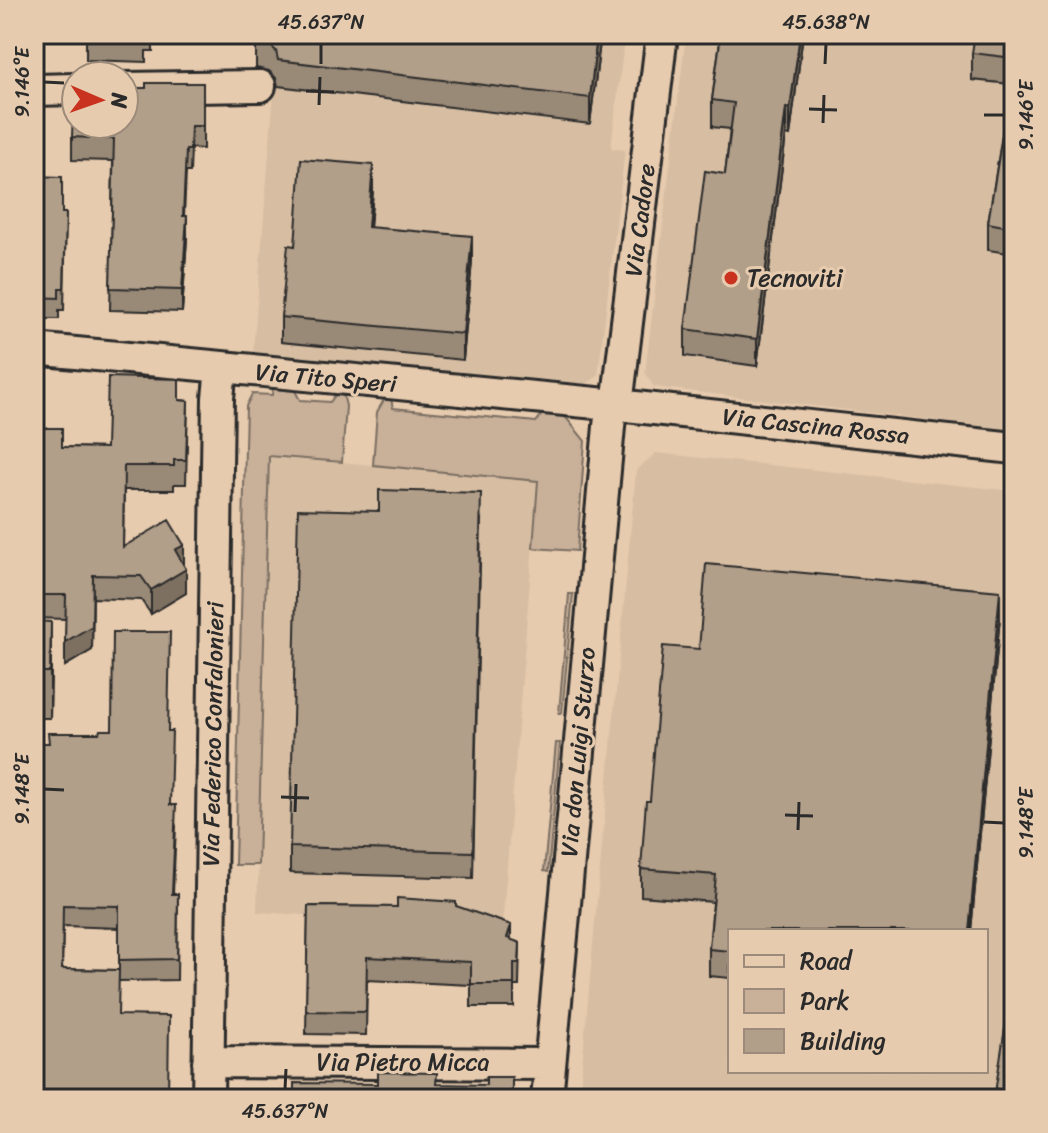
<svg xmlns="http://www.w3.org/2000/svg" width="1048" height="1133" font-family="Sriracha,sans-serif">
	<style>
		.built { fill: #d7bea3; fill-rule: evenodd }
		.green { fill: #c8b099; stroke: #7a6e62; stroke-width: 2 }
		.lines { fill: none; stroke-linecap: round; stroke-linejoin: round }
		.minor-casing { stroke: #2b2b2b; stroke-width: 36 }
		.minor { stroke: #e7cbae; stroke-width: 30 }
		.wall { fill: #998977; stroke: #2b2b2b; stroke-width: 2; fill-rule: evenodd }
		.shaded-wall { fill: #7d6f61; stroke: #2b2b2b; stroke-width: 2 }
		.building { fill: #b29f8a; stroke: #2b2b2b; stroke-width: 2 }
		.ticks { fill: none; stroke: #2b2b2b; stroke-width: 3 }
		.poi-dot { fill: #c8321e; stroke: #e7cbae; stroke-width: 3 }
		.labels { text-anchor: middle; stroke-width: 6; stroke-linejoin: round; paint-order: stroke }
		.street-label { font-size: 24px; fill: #2b2b2b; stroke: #e7cbae }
		.poi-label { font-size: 24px; fill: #2b2b2b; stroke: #e7cbae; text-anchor: start }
		.neatline { fill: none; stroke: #2b2b2b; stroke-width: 3 }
		.ticks-label { font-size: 20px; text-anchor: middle; fill: #2b2b2b }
	</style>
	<rect width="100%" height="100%" fill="#e7cbae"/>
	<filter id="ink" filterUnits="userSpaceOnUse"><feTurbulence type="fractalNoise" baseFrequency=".0125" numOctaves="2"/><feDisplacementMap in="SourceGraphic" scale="16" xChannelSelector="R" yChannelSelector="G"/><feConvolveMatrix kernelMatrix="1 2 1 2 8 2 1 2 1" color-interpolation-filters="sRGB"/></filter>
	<g filter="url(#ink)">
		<path class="built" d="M275,34H625L611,148L625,150L598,376L587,384L253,353L273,103Z
			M686,34H1014V430L654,387L645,373Z
			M656,453L1014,491V1099H579L636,470ZM730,931H986V1071H730Z
			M269,455L538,481L502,928L257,912Z"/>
		<path class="green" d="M273,387L294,389L300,400L330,402L337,393L343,394L346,406L342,462L269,456L258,865H235L246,406L252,394L272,395Z
			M385,398L391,399L393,408L536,422L543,413L564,415L585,441L577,551L533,548L538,481L373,465L377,412Z
			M569,594H573L562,713H559Z
			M556,743H560L548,872L544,871Z"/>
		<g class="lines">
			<g class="minor-casing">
				<path id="minor" d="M124,88L260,86
					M34,90L76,89
					M34,349L617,405L1014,448
					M617,405L662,34
					M208,1062L550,1064
					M208,1099L218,398L221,368
					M547,1099L611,405"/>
			</g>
			<use href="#minor" class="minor"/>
		</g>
		<path class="wall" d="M86,34H153V51H146V62L86,60Z
			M256,34H601L590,124L278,86L276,78L269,71L256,68Z
			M721,34H803L790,136L786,135L757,366L685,356V329L725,174L730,129L712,127V100Z
			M1014,34V254L988,250V223L1010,84L972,80V53Z
			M203,83V149L191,148L190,172H186L184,216L187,238L182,312L110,310L113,161L72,160V137L146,88Z
			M34,176L62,213H66L64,310H59V319H34Z
			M373,190L370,228L472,261L463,360L281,342V317L295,246Z
			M179,400L188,401L186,484H174V490H124L123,547L184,565L186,593L151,614L141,600L93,598L92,650L65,666L66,619L34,618V540H36L37,515H34V428L62,447L106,448Z
			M481,520L473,878L290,873V847Z
			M1000,617L971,931H730V978L709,976V949L713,902L641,896V869L650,801L699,649Z
			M34,621L51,668L50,718H34Z
			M168,731L170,805L176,826L173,894H178L177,980L119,981L34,1099L49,743L99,733ZM63,926L119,928V970L62,969Z
			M308,906L397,907L456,906L511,940L520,943L519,986H514V1007H471V985L367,980L366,1035L306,1034Z"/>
		<path class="shaded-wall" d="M597,34H601L590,124V98Z
			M800,34H803L790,136V109Z
			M786,108V135L757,366V339Z
			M373,165V190L368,253V227Z
			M187,216V238L182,312V290Z
			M472,236V261L463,360V334Z
			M184,545V569L175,550Z
			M186,569V593L151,614V590Z
			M93,575L92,650L65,666V642Z
			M1000,591V617L971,931H969Z
			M51,622V668L50,718V672Z
			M511,925V948L507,938Z"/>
		<path class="building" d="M86,34H146V38L86,35Z
			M256,34H597L590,98L278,60L276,51L269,44L256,42Z
			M721,34H800L790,109L786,108L757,339L685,329L705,171L725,174L734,103L712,100Z
			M975,34H1014V58L972,53Z
			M1014,62V228L988,223Z
			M146,83H203V126H191L190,150H186L183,216H187L182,290L110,288L114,139L72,137L74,87H76V124H124V88H146Z
			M301,159L373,165L368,227L472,236L463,334L281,317L288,245L295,246Z
			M34,176L62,177V213H66L64,288H59V298L34,297Z
			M108,377L179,379V400L188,401L186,460H174V466H124L123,547L169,520L184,545L175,550L186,569L151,590L141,576L93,575L92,626L65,642L66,595H34V540H36L38,491H34V428H62V447L106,448Z
			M379,490L481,493L473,852L290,847L298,509L379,511Z
			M706,564L1000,591L969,931H730V951L709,949L716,875L641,869L646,801H650L663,646L699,649Z
			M34,621L51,622L50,672H34Z
			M113,632H170L168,731H172L170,805H176L172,894H178L177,959L119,960V906L63,905L62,969L119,970L118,1015L169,1016L168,1099H34V743H49L48,733H99L100,730H112Z
			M397,898L456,902V906L511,925L507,938L520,943L519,963H514V984H471V962L367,957L366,1012L306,1011L308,906L397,907Z
			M1014,970V1099H994Z
			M378,1072L437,1073L436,1084L486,1085V1077H512V1099H294V1083L378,1084Z"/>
	</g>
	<path class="ticks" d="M321,64V44M825,64L826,44M44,82L64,83M306,91L334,92M319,105L320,77M809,109L837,110M984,115H1004M823,123L824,95M44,789L64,790M281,797L309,798M295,812L296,784M785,815L813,816M984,822L1004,823M798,830L799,802M285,1089L286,1069"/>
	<circle class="poi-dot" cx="731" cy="278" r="8"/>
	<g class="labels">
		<g class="street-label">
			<text transform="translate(640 220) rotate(-83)" y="8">Via Cadore</text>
			<text transform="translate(326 378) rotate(5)" y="8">Via Tito Speri</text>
			<text transform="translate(816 426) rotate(6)" y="8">Via Cascina Rossa</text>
			<text transform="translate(213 734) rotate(-89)" y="8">Via Federico Confalonieri</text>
			<text transform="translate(578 752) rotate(-85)" y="8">Via don Luigi Sturzo</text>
			<text x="403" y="1070">Via Pietro Micca</text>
		</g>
		<g class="poi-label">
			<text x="747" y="286">Tecnoviti</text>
		</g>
	</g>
	<rect width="1048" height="1133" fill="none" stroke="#e7cbae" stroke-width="88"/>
	<rect x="728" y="929" width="260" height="144" fill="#e7cbae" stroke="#9c8b7a" stroke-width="2"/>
	<rect x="744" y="955" width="40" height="12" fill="#e7cbae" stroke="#9c8b7a" stroke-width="2"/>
	<text x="800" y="969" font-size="24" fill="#2b2b2b">Road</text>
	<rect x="744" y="989" width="40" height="24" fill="#c8b099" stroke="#9c8b7a" stroke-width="2"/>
	<text x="800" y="1009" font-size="24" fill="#2b2b2b">Park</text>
	<rect x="744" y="1029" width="40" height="24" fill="#b29f8a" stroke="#9c8b7a" stroke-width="2"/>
	<text x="800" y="1049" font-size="24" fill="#2b2b2b">Building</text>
	<g transform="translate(100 100) rotate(92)"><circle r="38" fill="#e7cbae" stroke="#9c8b7a" stroke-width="2"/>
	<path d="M0-6L14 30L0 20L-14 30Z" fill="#c8321e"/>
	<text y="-12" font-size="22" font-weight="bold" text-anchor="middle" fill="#2b2b2b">N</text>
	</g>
	<rect x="44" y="44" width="960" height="1045" class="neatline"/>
	<g class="ticks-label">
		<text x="321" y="29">45.637°N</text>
		<text x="826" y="29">45.638°N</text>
		<text transform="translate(22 82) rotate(-90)" y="7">9.146°E</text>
		<text transform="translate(1026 115) rotate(-90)" y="7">9.146°E</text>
		<text transform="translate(22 789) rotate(-90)" y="7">9.148°E</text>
		<text transform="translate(1026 823) rotate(-90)" y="7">9.148°E</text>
		<text x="285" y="1118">45.637°N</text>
	</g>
</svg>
